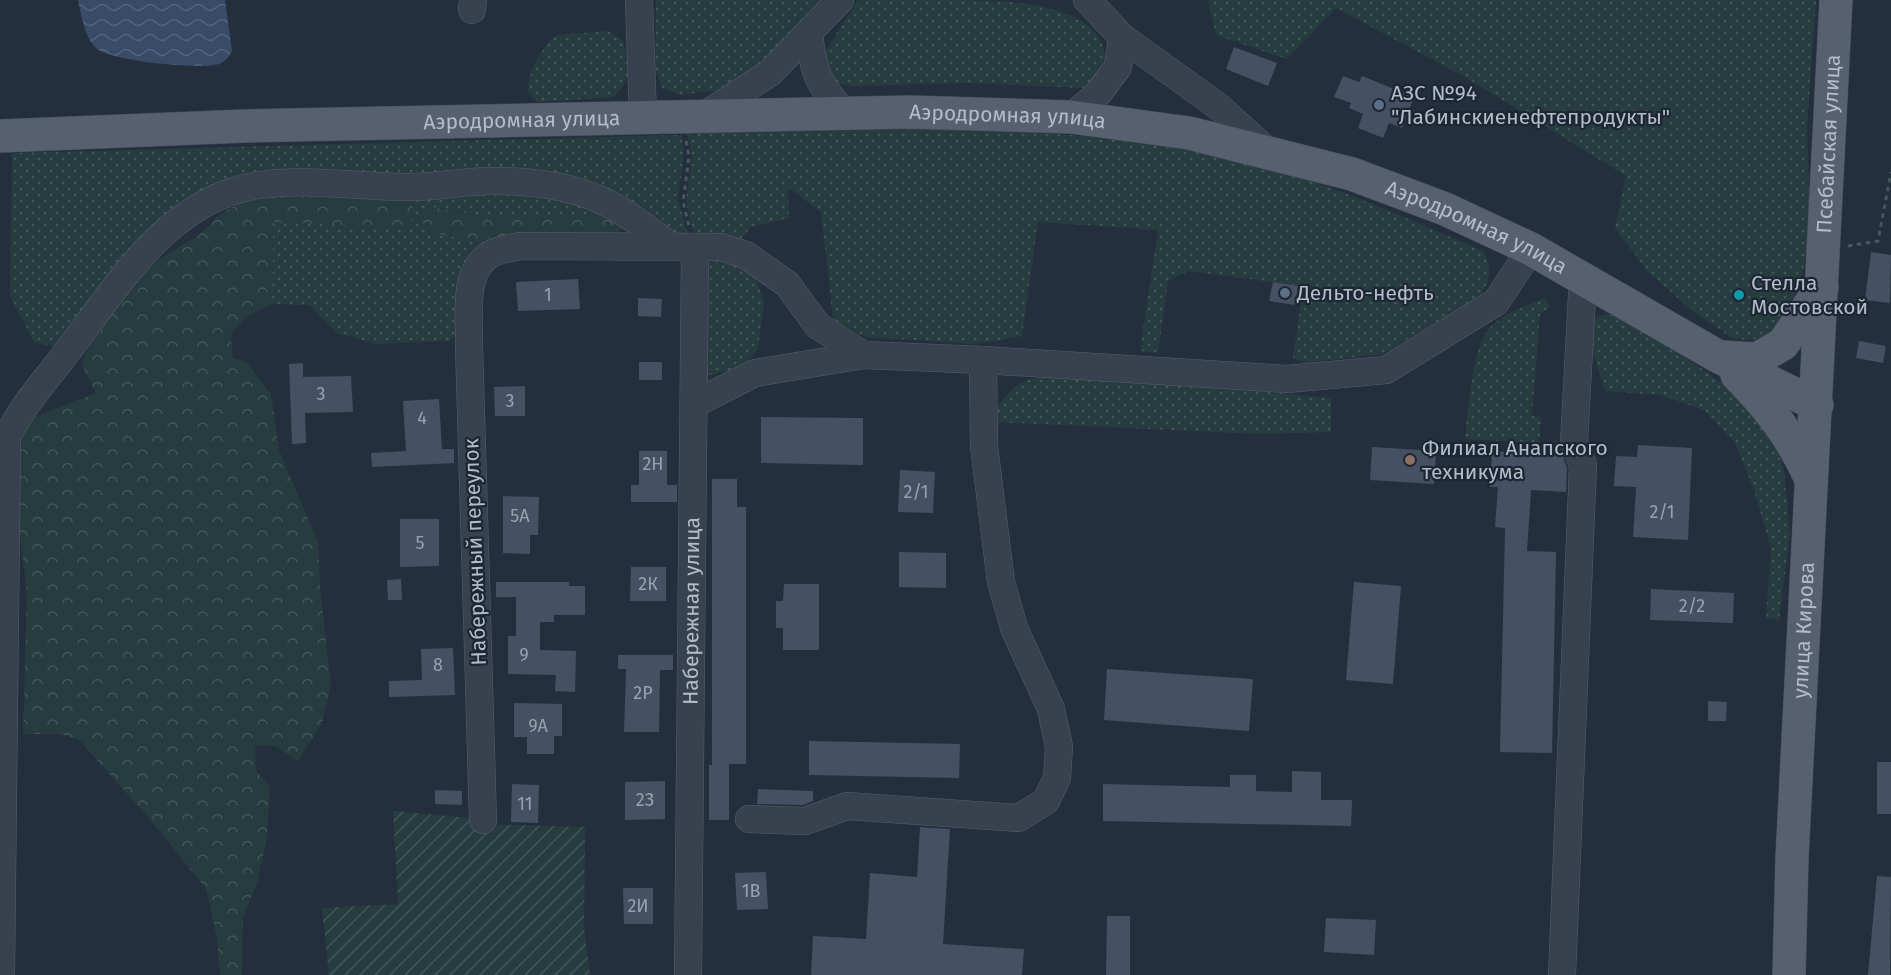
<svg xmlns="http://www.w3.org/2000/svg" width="1891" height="975" font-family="'Fira Sans',sans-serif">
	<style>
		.grass { fill: url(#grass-dots) }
		.forest { fill: url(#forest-crowns) }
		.garden { fill: url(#garden-furrows) }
		.water { fill: url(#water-waves) }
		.building { fill: #455162 }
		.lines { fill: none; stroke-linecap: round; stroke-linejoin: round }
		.minor-casing { stroke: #565f6c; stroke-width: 28 }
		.major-casing { stroke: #414a57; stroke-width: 34 }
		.path { stroke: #44595c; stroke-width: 3; stroke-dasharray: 4.5 4.5; stroke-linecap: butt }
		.minor { stroke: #38414e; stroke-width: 27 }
		.major { stroke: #56606e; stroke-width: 33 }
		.service-dot { fill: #5c6f8a; stroke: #1d2633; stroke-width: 2 }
		.culture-dot { fill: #0f9aa8; stroke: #1d2633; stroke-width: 2 }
		.education-dot { fill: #8d6e63; stroke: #1d2633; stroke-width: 2 }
		.labels { text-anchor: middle; stroke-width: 4.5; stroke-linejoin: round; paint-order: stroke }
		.number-label { font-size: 18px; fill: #98a1af }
		.poi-label { font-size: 21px; fill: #b4bcc9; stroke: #1d2633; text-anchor: start }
		.street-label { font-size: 21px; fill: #b4bcc9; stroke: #1d2633 }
	</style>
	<defs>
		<pattern id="grass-dots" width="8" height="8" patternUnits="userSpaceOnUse" patternTransform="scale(1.5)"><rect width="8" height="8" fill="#263c3f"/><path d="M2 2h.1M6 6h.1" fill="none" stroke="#435659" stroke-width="1.8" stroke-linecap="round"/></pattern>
		<pattern id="forest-crowns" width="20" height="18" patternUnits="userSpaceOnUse" patternTransform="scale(1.5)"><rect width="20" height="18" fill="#263c3f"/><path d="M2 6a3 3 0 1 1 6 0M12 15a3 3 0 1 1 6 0" fill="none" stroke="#435659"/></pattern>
		<pattern id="garden-furrows" width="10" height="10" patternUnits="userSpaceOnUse" patternTransform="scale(1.5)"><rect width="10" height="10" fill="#263c3f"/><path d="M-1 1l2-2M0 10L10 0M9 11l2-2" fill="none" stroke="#435659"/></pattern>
		<pattern id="water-waves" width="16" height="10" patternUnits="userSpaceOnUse" patternTransform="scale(1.5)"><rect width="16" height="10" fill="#394c67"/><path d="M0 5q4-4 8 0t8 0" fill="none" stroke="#53647b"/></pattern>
	</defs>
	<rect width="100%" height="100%" fill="#242f3e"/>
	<path class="grass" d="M656,0H823L766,68L720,90L680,95L662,88L655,68Z
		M858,0C889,0 919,0 950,0C996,0 1103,0 1106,59C1107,75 1095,82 1082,88L969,83L851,86L830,82L820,60Z
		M1208,0H1816L1807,125L1810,235L1797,300L1776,330L1753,340L1734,339L1694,312L1648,272L1615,228L1626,176L1465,77L1336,8L1287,59L1216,35Z
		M609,31L623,41C631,65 633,78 614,97L537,102L528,93C528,71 540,50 556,35Z
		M945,129C1059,133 1174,137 1284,172C1352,193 1418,223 1483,251C1492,268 1491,278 1481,295L1383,354L1305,363L1293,358L1303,286L1188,271L1168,281L1158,353L1140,351L1158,230L1038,222L1022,336L976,344L865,337L833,319L821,212L788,187L789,218L751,227L740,240L695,238L686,201L692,156L687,132Z
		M681,135L684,153L678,199L688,236L665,234L606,194L411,177L269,178L155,230L113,268L62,348L34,342L10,296L12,153Z
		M533,191L590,203L614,219L492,218L427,206L458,238L499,237L461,332L449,341L377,344L337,333L309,305L272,304L273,222L407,228L412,199Z
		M705,250L753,268L764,303L758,348L746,363L729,371L704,376Z
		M1545,298L1550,307L1540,314L1532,416L1541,417L1539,443L1465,439C1468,414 1472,348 1488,330C1502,313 1526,306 1545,298Z
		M1609,314L1649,331L1731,390L1770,425L1784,470L1790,534L1779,620L1766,618L1771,548L1753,487L1735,443L1704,410L1661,395L1605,391L1587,333L1591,318Z
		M1071,373L1331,398V432L1260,434L992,422C1006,379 1031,377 1071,373Z"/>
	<path class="forest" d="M273,196L412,199L413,216L407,228L273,222L272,304L246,317L231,334L233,358L246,362L271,394L279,450L318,542L320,587L331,685L322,723L298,761L275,746H255L256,771L270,787L267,838L257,883L243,917L242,975H220L217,938L206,889L149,818L79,740L60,734H23L27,592L13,482L15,441L27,420L96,393L82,365L92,331L154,262L198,236L219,215L247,199Z
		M427,206C448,210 469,215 491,217C527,221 594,207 624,225L617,234L458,238L425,231L422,218Z"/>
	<path class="garden" d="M393,811L470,818L478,824L585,827L584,928L590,975H329L322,908L398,904Z"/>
	<path class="water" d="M78,0H225L232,51C229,57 226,61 219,64C201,70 109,61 96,48C85,38 81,14 78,0Z"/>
	<path class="building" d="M1234,47L1277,63L1268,86L1226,69Z
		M1343,76L1359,82L1362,76L1414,97L1402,128L1389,123L1383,138L1358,128L1363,114L1349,108L1351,103L1334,97Z
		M1871,252L1891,255L1890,303L1865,300Z
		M578,279L580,309L518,311L516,282Z
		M1273,282L1298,286L1295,305L1269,301Z
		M638,298L662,299L661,317L638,316Z
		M1859,341L1886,346L1883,363L1856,358Z
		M639,362H662V380H639Z
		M303,363V377L351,376L353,412L305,413L306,443L292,444L289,364Z
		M525,386V416H495L494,387Z
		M439,399L442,449H454V463L372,467L371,453L406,451L403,401Z
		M761,417L863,418V465L761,463Z
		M1638,445L1692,448L1688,540L1633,537L1636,487L1614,486L1616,456L1637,457Z
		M1372,447L1436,451L1434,484L1370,480Z
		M639,451H667V485H677V502H631V485H639Z
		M1492,451L1563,456L1567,468L1566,492L1531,490L1527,551L1556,552L1552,753L1500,752L1505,528L1495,527L1498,487H1490Z
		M900,470L935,472L933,513L898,512Z
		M712,479H737V507H746V764H729V820H709V765H712Z
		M503,496L539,497L538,535H530V554L503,553Z
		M400,519H439V566L400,567Z
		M899,552L946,553V588L899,587Z
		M631,567H666V601H630Z
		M401,579L402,600H388L387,580Z
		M496,582H569V586H585V615H554V622H540V650L576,651L575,692L555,691L556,675L508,674V636H516V597H496Z
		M1354,582L1401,586L1393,684L1346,680Z
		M784,584H819V650H783V628H776V601H783Z
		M1651,589L1734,593L1733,623L1650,620Z
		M453,648L455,695L389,697V681L422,680L421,649Z
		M618,655H673V670H660L659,732H624L626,669H618Z
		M1107,669L1253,679L1249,731L1104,720Z
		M1708,701L1727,702L1726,721H1708Z
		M514,703L562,704V736H554V754H527V737H514Z
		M809,741L960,744L959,778L809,775Z
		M1877,762H1891V814H1877Z
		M1292,771L1321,772V800H1352L1351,826L1103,821V784L1230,787V775H1256V791L1292,792Z
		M665,781V819L625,820V782Z
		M512,784L539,785L538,823L511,822Z
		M758,789L813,791V801L803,805L757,804Z
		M435,790L462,791V805L435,804Z
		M920,827L950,829L943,944L1024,949L1022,975H811L813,936L866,939L870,873L917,877Z
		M766,872L768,909L737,910L735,873Z
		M1877,876L1891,877L1890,975H1868Z
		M623,888H653V924H624Z
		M1107,916H1130V975H1106Z
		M1326,918L1376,920L1374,955L1324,952Z"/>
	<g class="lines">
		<g class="minor-casing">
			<g id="minor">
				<path d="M639,0L643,117"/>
				<path d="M1087,0L1122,37L1219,107L1267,151"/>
				<path d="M472,10L473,0"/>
				<path d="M809,33C813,73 818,83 844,113"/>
				<path d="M703,116L770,73L840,0"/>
				<path d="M1071,117L1097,95L1118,67L1122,37"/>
				<path d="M694,404L755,373L864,355"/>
				<path d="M749,819L805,821L847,806L1019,818L1046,801L1057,778L1059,747L1051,709L1014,628L1001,582L984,446L983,360"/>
				<path d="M483,820L469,346C470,317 461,269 493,253C501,249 512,248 520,246L721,247L746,255L787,284L818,326L864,355L983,360L1287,379L1386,370L1496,302L1531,249"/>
				<path d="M1,975L7,437C23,404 48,378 70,348C120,282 171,197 260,185C310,178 361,187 410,187C438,187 465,181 492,181C529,181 574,186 607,203C630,214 650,232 671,246"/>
				<path id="s1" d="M688,975L695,247"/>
				<path d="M1562,975L1583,465L1574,442L1583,277"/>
			</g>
		</g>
		<g class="major-casing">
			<g id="major">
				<path id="s2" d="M0,136L245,126L910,112L1071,117L1189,133L1352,174L1445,209L1531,249L1719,357L1817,405"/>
				<path d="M1721,357L1757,359L1783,344L1822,287"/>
				<path d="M1737,375C1771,409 1791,436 1811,479"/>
				<path id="s3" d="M1789,975L1792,858L1836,0"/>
			</g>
		</g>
		<path class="path" d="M686,141L689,157L683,202L689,226
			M1848,246L1878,241L1891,172"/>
		<use href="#minor" class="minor"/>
		<use href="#major" class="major"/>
	</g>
	<g class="service-dot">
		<circle cx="1379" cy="105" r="6"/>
		<circle cx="1285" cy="293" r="6"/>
	</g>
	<circle class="culture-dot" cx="1739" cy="295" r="6"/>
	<circle class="education-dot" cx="1410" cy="460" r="6"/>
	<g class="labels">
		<g class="number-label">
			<text x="548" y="301">1</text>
			<text x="321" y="400">3</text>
			<text x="510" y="407">3</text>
			<text x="422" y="424">4</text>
			<text x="653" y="470">2Н</text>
			<text x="916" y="498">2/1</text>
			<text x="1662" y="518">2/1</text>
			<text x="520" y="522">5А</text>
			<text x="420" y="549">5</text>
			<text x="648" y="590">2К</text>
			<text x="1692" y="612">2/2</text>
			<text x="524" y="661">9</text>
			<text x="438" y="671">8</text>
			<text x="643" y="699">2Р</text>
			<text x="538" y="732">9А</text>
			<text x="645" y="806">2З</text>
			<text x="525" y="810">11</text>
			<text x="751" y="897">1В</text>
			<text x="638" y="912">2И</text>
		</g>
		<g class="poi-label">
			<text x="1391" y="100">АЗС №94<tspan x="1391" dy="24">"Лабинскиенефтепродукты"</tspan></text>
			<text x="1751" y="290">Стелла<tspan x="1751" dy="24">Мостовской</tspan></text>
			<text x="1297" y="300">Дельто-нефть</text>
			<text x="1422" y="455">Филиал Анапского<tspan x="1422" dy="24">техникума</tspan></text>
		</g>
		<g class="street-label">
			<text dy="7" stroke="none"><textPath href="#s2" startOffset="1008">Аэродромная улица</textPath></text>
			<text dy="7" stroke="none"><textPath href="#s2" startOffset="522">Аэродромная улица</textPath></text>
			<text dy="7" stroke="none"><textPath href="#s3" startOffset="832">Псебайская улица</textPath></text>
			<text dy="7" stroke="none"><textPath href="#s2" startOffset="1494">Аэродромная улица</textPath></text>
			<text transform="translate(475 552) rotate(-92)" y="7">Набережный переулок</text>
			<text dy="7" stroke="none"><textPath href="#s1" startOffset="364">Набережная улица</textPath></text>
			<text dy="7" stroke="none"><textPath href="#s3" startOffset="345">улица Кирова</textPath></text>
		</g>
	</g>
</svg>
